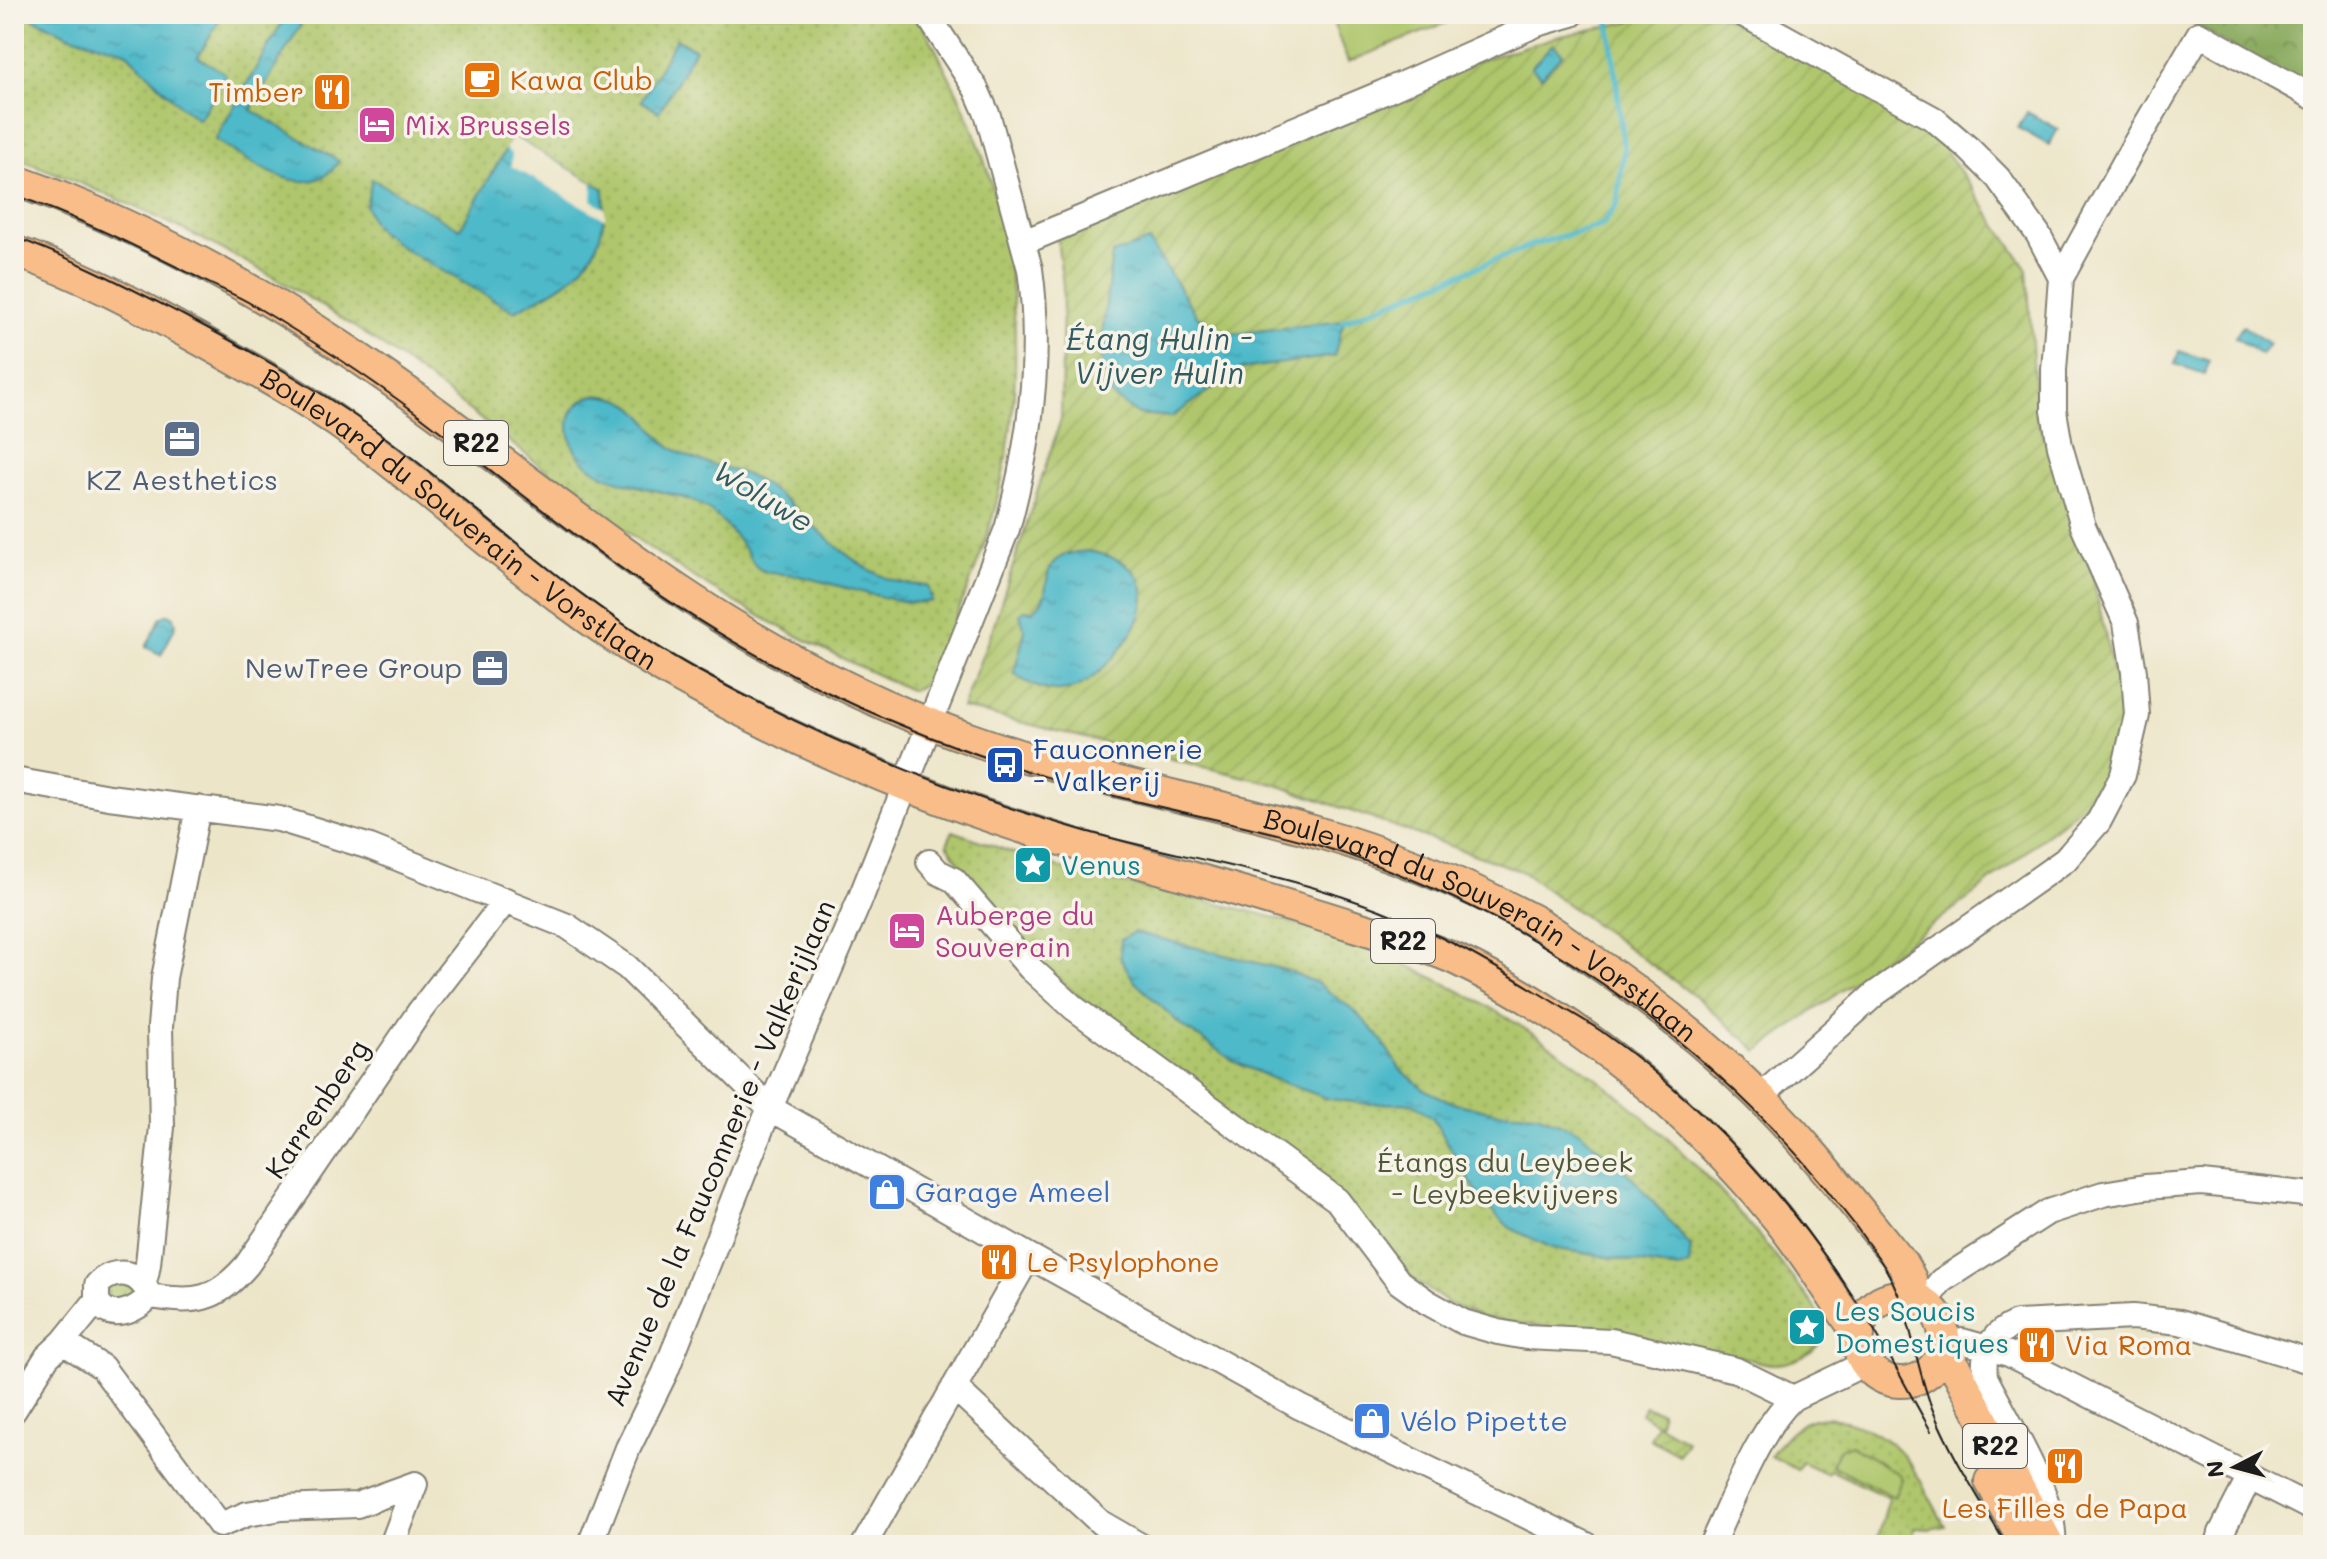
<svg xmlns="http://www.w3.org/2000/svg" width="2327" height="1559" font-family="Mali,sans-serif">
	<style>
		.grass { fill: url(#grass-dots); stroke: #667144; stroke-width: 2 }
		.forest { fill: url(#forest-crowns); stroke: #54643e; stroke-width: 2 }
		.garden { fill: url(#garden-furrows); stroke: #667144; stroke-width: 2 }
		.pitch { fill: #afc66c; stroke: #667144; stroke-width: 2 }
		.water { fill: url(#water-ripples); stroke: #346a72; stroke-width: 2 }
		.pier { fill: #ece5c8 }
		.lines { fill: none; stroke-linecap: round; stroke-linejoin: round }
		.stream { stroke: #4db9c9; stroke-width: 6 }
		.minor-casing { stroke: #848072; stroke-width: 28 }
		.major-casing { stroke: #848072; stroke-width: 34 }
		.minor { stroke: #fff; stroke-width: 24 }
		.major { stroke: #f8bd88; stroke-width: 30 }
		.tram { stroke: #1c1c1c; stroke-width: 2 }
		.labels { text-anchor: middle; stroke-width: 7; stroke-linejoin: round; paint-order: stroke }
		.shield { fill: #f7f3e8; stroke: #5e5c59; stroke-width: 2 }
		.shield-label { font-size: 26px; font-weight: bold; fill: #1c1c1c }
		.food-label { font-size: 28px; fill: #c56008; stroke: #f7f3e8; text-anchor: start }
		.hotel-label { font-size: 28px; fill: #b23c85; stroke: #f7f3e8; text-anchor: start }
		.service-label { font-size: 28px; fill: #4e5e75; stroke: #f7f3e8 }
		.street-label { font-size: 28px; fill: #1c1c1c; stroke: #f7f3e8 }
		.transit-label { font-size: 28px; fill: #164399; stroke: #f7f3e8; text-anchor: start }
		.culture-label { font-size: 28px; fill: #0d838f; stroke: #f7f3e8; text-anchor: start }
		.park-label { font-size: 28px; fill: #4f5838; stroke: #f7f3e8 }
		.shop-label { font-size: 28px; fill: #366cbe; stroke: #f7f3e8; text-anchor: start }
		.water-label { font-size: 30px; font-style: italic; fill: #305b61; stroke: #f7f3e8 }
	</style>
	<defs>
		<pattern id="grass-dots" width="8" height="8" patternUnits="userSpaceOnUse" patternTransform="scale(2)"><rect width="8" height="8" fill="#afc66c"/><path d="M2 2h.1M6 6h.1" fill="none" stroke="#96aa5d" stroke-width="1.8" stroke-linecap="round"/></pattern>
		<pattern id="forest-crowns" width="20" height="18" patternUnits="userSpaceOnUse" patternTransform="scale(2)"><rect width="20" height="18" fill="#8bab60"/><path d="M2 6a3 3 0 1 1 6 0M12 15a3 3 0 1 1 6 0" fill="none" stroke="#718a4e"/></pattern>
		<pattern id="garden-furrows" width="10" height="10" patternUnits="userSpaceOnUse" patternTransform="scale(2)"><rect width="10" height="10" fill="#afc66c"/><path d="M-1 1l2-2M0 10L10 0M9 11l2-2" fill="none" stroke="#96aa5d"/></pattern>
		<pattern id="water-ripples" width="26" height="14" patternUnits="userSpaceOnUse" patternTransform="scale(2)"><rect width="26" height="14" fill="#4db9c9"/><path d="M2 4q2-2 4 0t4 0M15 11q2-2 4 0t4 0" fill="none" stroke="#439eac"/></pattern>
	</defs>
	<rect width="100%" height="100%" fill="#f7f3e8"/>
	<filter id="ink" filterUnits="userSpaceOnUse"><feTurbulence type="fractalNoise" baseFrequency=".0125" numOctaves="2"/><feDisplacementMap in="SourceGraphic" scale="16" xChannelSelector="R" yChannelSelector="G"/><feConvolveMatrix kernelMatrix="1 2 1 2 8 2 1 2 1" color-interpolation-filters="sRGB"/></filter>
	<filter id="wash" filterUnits="userSpaceOnUse"><feTurbulence type="fractalNoise" baseFrequency=".006" numOctaves="4" result="noise"/><feDisplacementMap in="SourceGraphic" scale="32" xChannelSelector="R" yChannelSelector="G"/><feGaussianBlur stdDeviation="1.8" result="paint"/><feColorMatrix in="noise" values="0 0 0 0 0 0 0 0 0 0 0 0 0 0 0 0 0 1.4 0 .05"/><feComposite in="paint" operator="in"/></filter>
	<g filter="url(#wash)">
		<rect width="100%" height="100%" fill="#ece5c8"/>
		<path class="grass" d="M14,14H916C928,31 936,50 945,68C1019,209 1036,375 989,529C974,580 948,632 928,681L912,691C822,650 733,606 651,549C549,477 455,393 350,324C245,255 131,201 14,157Z
			M953,831C990,844 1029,860 1067,870C1146,891 1226,902 1303,926C1454,973 1592,1059 1702,1172C1746,1217 1784,1267 1822,1317C1833,1346 1800,1363 1775,1364C1762,1364 1749,1359 1737,1356L1484,1318L1450,1304L1416,1281L1153,1053L1072,991L1045,967L980,895L947,844Z
			M112,1283L131,1285L135,1294L134,1300L109,1302L106,1288Z
			M1828,1417C1904,1433 1911,1464 1945,1526L1929,1529L1915,1528L1912,1542L1878,1537L1889,1498L1830,1470L1827,1474L1802,1462L1797,1470L1771,1456C1785,1434 1800,1418 1828,1417Z"/>
		<path class="forest" d="M2176,14H2313V97L2196,25Z"/>
		<path class="garden" d="M1664,14H1719L1849,83L1940,142L2027,269L2037,419L2083,530L2127,737L2110,783L1973,895L1758,1051L1695,996L1521,871L1274,784L962,708L992,630L1061,419L1063,286L1057,238L1444,71L1556,37Z
			M1645,1406L1661,1412L1659,1425L1687,1441L1679,1455L1650,1439L1657,1424L1641,1414Z"/>
		<path class="pitch" d="M1338,14H1443L1446,23L1348,62L1331,17Z
			M1851,1445L1900,1475L1902,1479L1894,1497L1831,1465L1839,1449Z"/>
		<path class="water" d="M24,14H223L198,57L226,74L199,120L180,106L125,51L71,36Z
			M293,17L304,19L251,110L339,161C309,209 248,159 215,140L277,31L282,23Z
			M676,39L695,49L659,112L641,101Z
			M1553,44L1563,54L1541,77L1531,67Z
			M2027,112L2058,129L2049,145L2018,128Z
			M513,137L604,189C609,262 573,282 514,311L402,248L379,231L372,222L366,206L372,179L460,229Z
			M1149,241L1197,316L1231,334L1344,321L1334,356L1240,369L1172,417L1137,414L1112,396L1100,353L1112,254Z
			M2243,326L2269,344L2261,355L2235,337Z
			M2179,351L2209,361L2205,374L2175,364Z
			M594,395C650,398 640,428 677,451C702,466 734,466 758,481C812,512 857,589 928,585L932,601C922,603 912,603 902,601C865,595 830,582 794,575C783,573 767,575 758,568C752,563 749,554 744,548C732,532 719,515 701,505C661,483 569,490 569,425C569,409 581,400 594,395Z
			M1088,551C1151,562 1158,600 1122,647C1102,672 1075,701 1040,688C1030,684 1021,680 1014,673L1025,630L1020,615L1023,610L1032,611C1061,594 1026,554 1088,551Z
			M169,614L174,617L176,625L161,655L146,647L161,617Z
			M1134,932L1289,971L1317,983L1355,1011L1378,1035L1400,1069L1425,1090L1456,1104L1497,1112L1537,1114L1579,1131L1634,1179L1691,1247L1689,1265L1679,1269L1552,1248L1510,1228L1482,1202L1433,1118L1413,1103L1369,1104L1329,1099L1273,1079L1235,1062L1181,1025L1135,982L1120,958L1121,940Z"/>
		<path class="pier" d="M513,137L593,183L592,200L605,208V219L511,166L512,154L505,149Z"/>
		<g class="lines">
			<path class="stream" d="M1344,321L1532,245L1602,225L1617,204L1624,148L1609,22"/>
		</g>
	</g>
	<g filter="url(#ink)">
		<g class="lines">
			<g class="minor-casing">
				<path id="minor" d="M1743,14L1934,119L1969,149L1998,178L2038,234L2061,278
					M1024,242L1382,93L1537,24L1572,14
					M14,780L109,797L279,819L370,847L567,926L627,967L770,1108L1029,1256L1300,1407L1587,1545
					M929,862L938,872L954,880L1030,968L1074,1008L1337,1200L1399,1282L1427,1302L1463,1322L1498,1332L1526,1337L1611,1341L1736,1370L1793,1398
					M1760,1097L1875,994L2065,860L2099,821L2123,775L2137,715L2134,672L2126,623L2083,526L2060,446L2054,411V370L2061,278L2132,149L2199,34L2313,97
					M140,1281L146,1275L148,1264L162,1127L160,1027L164,978L198,808
					M149,1296C196,1303 215,1302 247,1265L420,1011L506,900
					M1924,1303L1941,1281L2048,1212L2103,1194L2145,1187L2202,1183L2313,1195
					M63,1342L102,1367L220,1525L247,1514L282,1508L357,1505L415,1484L392,1545
					M1944,1346L1962,1341L2009,1354L2313,1509
					M954,1387L1101,1523L1139,1545
					M14,1410L47,1357L63,1342L97,1300C107,1323 137,1312 149,1296C142,1271 114,1266 97,1285V1300
					M590,1545L628,1448L665,1373L761,1129L861,897L1007,529C1030,446 1042,355 1030,269L988,116L976,89L927,14
					M864,1545L1029,1256
					M1711,1545C1732,1502 1759,1429 1793,1398L1866,1363
					M2053,1545C2058,1499 2006,1420 1985,1377C1982,1350 1992,1333 2017,1323L2133,1317L2180,1322L2313,1362
					M2218,1545L2221,1533L2250,1477"/>
			</g>
			<g class="major-casing">
				<g id="major">
					<path id="s1" d="M14,180C146,227 271,296 386,377C517,468 637,573 777,651C842,687 909,718 980,742C1088,780 1203,799 1313,831C1386,852 1461,882 1529,918C1549,928 1567,942 1585,955C1646,996 1705,1043 1757,1094C1810,1146 1855,1206 1902,1263L1911,1279L1913,1298"/>
					<path id="s2" d="M14,251C84,275 147,310 211,346C259,373 307,399 351,432C462,515 563,613 684,680C812,752 948,807 1088,848C1176,873 1264,897 1351,925C1385,936 1423,944 1455,959C1579,1018 1691,1112 1777,1218C1807,1255 1831,1296 1859,1335"/>
					<circle cx="1901" cy="1339" r="43"/>
					<path d="M1944,1346L2049,1545"/>
					<path d="M1990,1481L2026,1545"/>
				</g>
			</g>
			<use href="#minor" class="minor"/>
			<use href="#major" class="major"/>
			<path class="tram" d="M14,195C78,217 137,247 197,277C215,287 235,294 253,305C310,339 367,376 420,416C534,503 643,593 769,662C876,721 989,763 1107,794C1175,812 1246,824 1314,844C1543,914 1744,1064 1880,1260C1914,1310 1912,1361 1934,1413C1953,1459 1982,1502 2006,1545
				M14,237C73,258 128,287 183,315C259,355 333,397 401,449C498,525 590,611 699,671C822,739 950,793 1085,831C1175,856 1267,870 1355,901C1423,924 1482,958 1542,995C1561,1007 1582,1018 1601,1031C1706,1105 1793,1203 1862,1310C1887,1349 1908,1391 1931,1431"/>
		</g>
	</g>
	<defs>
		<g id="cafe-square" transform="scale(2)"><rect x="-9" y="-9" width="18" height="18" rx="4" fill="#e8710a" stroke="#f7f3e8"/><path d="M-5.5-4.5H6V0H3Q3 3.5 0 3.5H-2.5Q-5.5 3.5-5.5 0ZM3-3.2v2h1.7v-2ZM-6 4.5H4V6H-6Z" fill="#fff"/></g>
		<g id="restaurant-square" transform="scale(2)"><rect x="-9" y="-9" width="18" height="18" rx="4" fill="#e8710a" stroke="#f7f3e8"/><path d="M-5-6h1v4h1v-4h1v4h1v-4h1v5L-1.5 .5V6h-2V.5L-5-1ZM5-6V6H3V1.5H1.5Q1.5-4 5-6Z" fill="#fff"/></g>
		<g id="hotel-square" transform="scale(2)"><rect x="-9" y="-9" width="18" height="18" rx="4" fill="#d1479c" stroke="#f7f3e8"/><path d="M-6-4.5h1.5V1H6V5H4.5V3h-9V5H-6ZM-4 0a1.8 1.8 0 1 1 3.6 0ZM.5 0V-2.5h3Q6-2.5 6 0Z" fill="#fff"/></g>
		<g id="office-square" transform="scale(2)"><rect x="-9" y="-9" width="18" height="18" rx="4" fill="#5c6f8a" stroke="#f7f3e8"/><path d="M-6-3h4V-5.5h4V-3h4V5H-6ZM-1-4.5V-3h2v-1.5ZM-6 0V1H6V0Z" fill="#fff"/></g>
		<g id="bus-square" transform="scale(2)"><rect x="-9" y="-9" width="18" height="18" rx="4" fill="#1a4fb4" stroke="#f7f3e8"/><path d="M-5-6H5V4H4V6H2V4H-2V6H-4V4H-5ZM-3.5-4V0h7V-4ZM-3.5 1.2v1.5H-2V1.2ZM2 1.2v1.5H3.5V1.2Z" fill="#fff"/></g>
		<g id="sight-square" transform="scale(2)"><rect x="-9" y="-9" width="18" height="18" rx="4" fill="#0f9aa8" stroke="#f7f3e8"/><path d="M0-6L1.8-2.2L6-1.7L2.9 1.2L3.7 5.4L0 3.3L-3.7 5.4L-2.9 1.2L-6-1.7L-1.8-2.2Z" fill="#fff"/></g>
		<g id="shop-square" transform="scale(2)"><rect x="-9" y="-9" width="18" height="18" rx="4" fill="#3f7fe0" stroke="#f7f3e8"/><path d="M-5-2.5h2.3a2.7 3.5 0 0 1 5.4 0H5L5.5 6h-11ZM-1.5-2.5h3a1.5 2.3 0 0 0-3 0Z" fill="#fff"/></g>
	</defs>
	<g fill-rule="evenodd">
		<use href="#cafe-square" x="482" y="80"/>
		<use href="#restaurant-square" x="332" y="92"/>
		<use href="#hotel-square" x="377" y="125"/>
		<use href="#office-square" x="182" y="439"/>
		<use href="#office-square" x="490" y="668"/>
		<use href="#bus-square" x="1005" y="765"/>
		<use href="#sight-square" x="1033" y="865"/>
		<use href="#hotel-square" x="907" y="931"/>
		<use href="#shop-square" x="887" y="1192"/>
		<use href="#restaurant-square" x="999" y="1262"/>
		<use href="#sight-square" x="1807" y="1327"/>
		<use href="#restaurant-square" x="2037" y="1345"/>
		<use href="#shop-square" x="1372" y="1421"/>
		<use href="#restaurant-square" x="2065" y="1466"/>
	</g>
	<g class="labels">
		<g class="shield">
			<rect x="444" y="421" width="64" height="44" rx="6"/>
			<rect x="1371" y="919" width="64" height="44" rx="6"/>
			<rect x="1963" y="1424" width="64" height="44" rx="6"/>
		</g>
		<g class="shield-label">
			<text x="476" y="452">R22</text>
			<text x="1403" y="950">R22</text>
			<text x="1995" y="1455">R22</text>
		</g>
		<g class="food-label">
			<text x="510" y="90">Kawa Club</text>
			<text x="304" y="102" text-anchor="end">Timber</text>
			<text x="1027" y="1272">Le Psylophone</text>
			<text x="2065" y="1355">Via Roma</text>
			<text x="2065" y="1518" text-anchor="middle">Les Filles de Papa</text>
		</g>
		<g class="hotel-label">
			<text x="405" y="135">Mix Brussels</text>
			<text x="935" y="925">Auberge du<tspan x="935" dy="32">Souverain</tspan></text>
		</g>
		<g class="service-label">
			<text x="182" y="490">KZ Aesthetics</text>
			<text x="462" y="678" text-anchor="end">NewTree Group</text>
		</g>
		<g class="street-label">
			<text dy="10" stroke="none"><textPath href="#s2" startOffset="522">Boulevard du Souverain - Vorstlaan</textPath></text>
			<text dy="10" stroke="none"><textPath href="#s1" startOffset="1660">Boulevard du Souverain - Vorstlaan</textPath></text>
			<text transform="translate(317 1109) rotate(-56)" y="10">Karrenberg</text>
			<text transform="translate(720 1153) rotate(-67)" y="10">Avenue de la Fauconnerie - Valkerijlaan</text>
		</g>
		<g class="transit-label">
			<text x="1033" y="759">Fauconnerie<tspan x="1033" dy="32">- Valkerij</tspan></text>
		</g>
		<g class="culture-label">
			<text x="1061" y="875">Venus</text>
			<text x="1835" y="1321">Les Soucis<tspan x="1835" dy="32">Domestiques</tspan></text>
		</g>
		<g class="park-label">
			<text x="1505" y="1172">Étangs du Leybeek<tspan x="1505" dy="32">- Leybeekvijvers</tspan></text>
		</g>
		<g class="shop-label">
			<text x="915" y="1202">Garage Ameel</text>
			<text x="1400" y="1431">Vélo Pipette</text>
		</g>
		<g class="water-label">
			<text x="1159" y="350">Étang Hulin -<tspan x="1159" dy="34">Vijver Hulin</tspan></text>
			<text transform="translate(763 497) rotate(31)" y="10">Woluwe</text>
		</g>
	</g>
	<rect width="2327" height="1559" fill="none" stroke="#f7f3e8" stroke-width="48"/>
	<g transform="translate(2235 1467) rotate(264)" stroke="#f7f3e8" stroke-width="6" paint-order="stroke">
	<path d="M0-6L14 30L0 20L-14 30Z" fill="#1c1c1c"/>
	<text y="-12" font-size="22" font-weight="bold" text-anchor="middle" fill="#1c1c1c">N</text>
	</g>
</svg>
